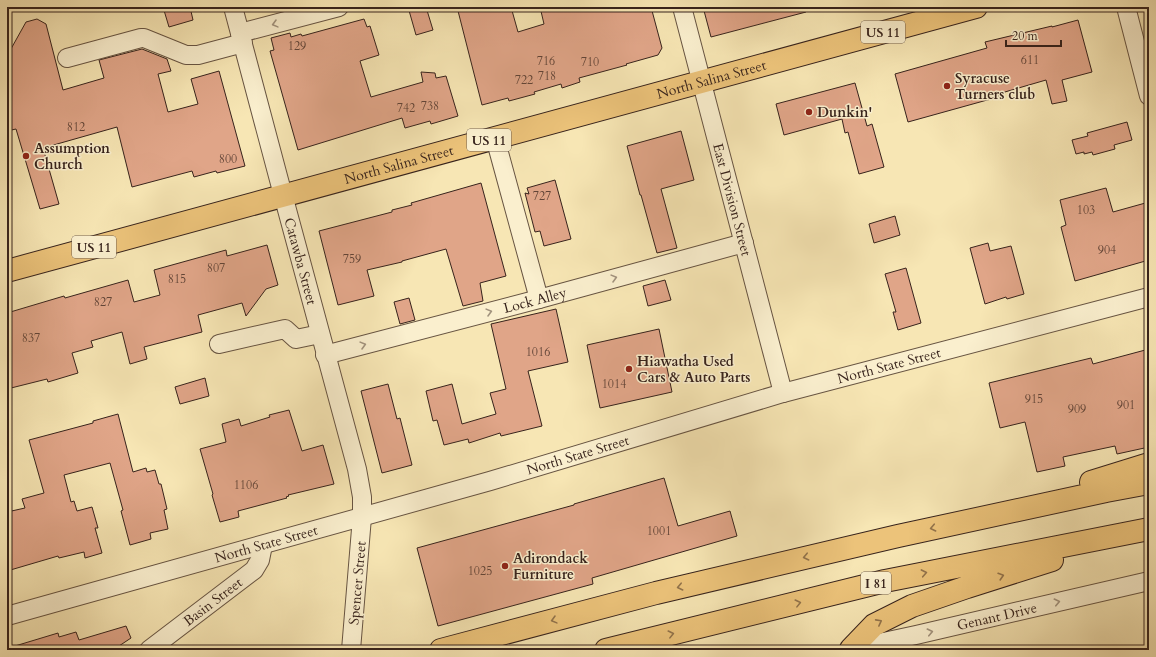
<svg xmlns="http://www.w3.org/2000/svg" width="1156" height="657" font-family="Cardo,serif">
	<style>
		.building { fill: #e0a588; stroke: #37231c }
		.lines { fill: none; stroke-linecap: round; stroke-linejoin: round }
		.minor-casing { stroke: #675442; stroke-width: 20 }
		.major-casing { stroke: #37231c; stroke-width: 24 }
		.highway-casing { stroke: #37231c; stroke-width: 24 }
		.minor { stroke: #faefce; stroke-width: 18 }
		.major { stroke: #ecc37a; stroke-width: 22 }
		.highway { stroke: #ecc37a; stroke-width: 22 }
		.oneway { stroke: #a2937e }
		.oneway2 { stroke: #92734b }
		.poi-dot { fill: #8f2418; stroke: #faefce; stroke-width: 1.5 }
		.labels { text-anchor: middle; stroke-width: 3; stroke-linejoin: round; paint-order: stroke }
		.number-label { font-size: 12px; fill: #614437 }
		.shield { fill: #faefce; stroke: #726051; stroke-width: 1 }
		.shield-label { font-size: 13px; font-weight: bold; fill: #37231c }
		.poi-label { font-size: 14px; font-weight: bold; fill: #37231c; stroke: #faefce; text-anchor: start }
		.street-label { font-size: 14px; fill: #37231c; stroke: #faefce }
	</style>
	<rect width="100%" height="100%" fill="#f7e6b4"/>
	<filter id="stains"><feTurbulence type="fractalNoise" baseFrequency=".005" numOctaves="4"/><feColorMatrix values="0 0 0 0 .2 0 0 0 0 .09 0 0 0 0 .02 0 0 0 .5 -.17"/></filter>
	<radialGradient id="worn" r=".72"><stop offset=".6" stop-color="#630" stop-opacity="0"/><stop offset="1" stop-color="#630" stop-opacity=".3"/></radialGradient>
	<path class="building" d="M163,7H190L193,20L169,27Z
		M408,7H426L433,30L416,35Z
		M457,7H511L518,32L544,24L540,7H651L662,48L658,55L626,64L627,65L579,78L580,82L562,88L561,84L534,92L535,94L509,101L508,98L482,105Z
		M703,7H805L806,12L711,37Z
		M37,19L46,24L63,90L104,78L99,60L142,49L167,59L171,71L158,74L168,112L198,104L191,79L219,71L245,166L217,173L216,171L194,177L192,171L132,187L117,127L43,148L59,204L40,209L16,129L7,131V56L26,22Z
		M364,19L367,27L370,26L379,55L360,61L371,97L423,82L421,72L435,73L436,78L446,76L458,116L431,124L430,121L405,128L402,118L298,150L270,51L274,50L271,38L290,33L291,37L301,34L302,36Z
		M1078,20L1092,72L1062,80L1067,101L1052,104L1046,80L998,94V97L908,122L895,74L987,48L985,42L1052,26V27Z
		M855,83L867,126L872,124L884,167L859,174L848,132L845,133L842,119L784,135L776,104Z
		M1127,122L1132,140L1114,145L1115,149L1093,155L1092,152L1084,154V152L1076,154L1072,140L1088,136L1087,133Z
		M681,131L694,180L661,189L677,248L657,253L641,195H640L627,146Z
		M555,180L571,239L544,246L540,231L535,232L525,193L529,194L527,188Z
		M481,183L506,276L480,283L483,301L463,306L446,249L402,261V262L367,270L374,296L338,305L319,231L392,212V210L412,205L411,203Z
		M1106,188L1113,212L1149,202V260L1075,281L1061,227L1066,225L1060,200Z
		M895,216L900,235L874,243L869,224Z
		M988,243L990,251L1011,246L1024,294L1007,299L1006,297L985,304L970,248Z
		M267,245L278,285L266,289L246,316L242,303L198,315L202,332L144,347L147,359L130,364L122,332L91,341L93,347L72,353L78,373L48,382L47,379L7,389V313L64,296L65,298L128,280L134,302L160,295L154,270L226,250L227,256Z
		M906,268L921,323L898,330L893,312H896L885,274Z
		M665,280L671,300L648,306L643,286Z
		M409,298L415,320L400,324L394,302Z
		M556,309L568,362L528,371L542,426L501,436L500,433L469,443L468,439L444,445L437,420L433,421L426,391L452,384L462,424L496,414L490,393L506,389L491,324Z
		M659,329L672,392L600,408L587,345Z
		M1149,349V447L1117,454L1115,446L1063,457L1065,466L1037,472L1025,422L1000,428L989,383L1091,358L1093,364Z
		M205,378L209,396L180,404L175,387Z
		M388,384L397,419L400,418L412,465L382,473L361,391Z
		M289,410L302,451L323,445L334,484L288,495L289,496L286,497L287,498L238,511L239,517L220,522L212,495L213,494L200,449L226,442L222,424L239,419L241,426L270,417L269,415Z
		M118,414L133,472L146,468L147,472L155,470L159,484H161L167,509L164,510L168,529L150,533L151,539L130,545L121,511L123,510L110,463L64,475L71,502L74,501L77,511L92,507L98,528H95L102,553L85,558L84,552L59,558L58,556L7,571V553L11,552L7,538V512L25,508L22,499L44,493L29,440L93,423V421Z
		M664,478L678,526L730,511L737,536L592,578L593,584L438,626L417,548L574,505V504Z
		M126,626L131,638L113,650H15V646L58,633L59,637L76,632L79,640Z"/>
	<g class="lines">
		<g class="minor-casing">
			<g id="minor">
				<path id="s1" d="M233,7L283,195L357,469L362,497V517L351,650"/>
				<path id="s2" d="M682,7L783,393"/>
				<path d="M1126,7L1149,96"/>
				<path d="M240,33L339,7"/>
				<path d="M67,58L141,38H144L186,55H198L243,43"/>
				<path d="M495,138L539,299"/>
				<path d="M219,344L285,329L296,339L320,334"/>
				<path id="s3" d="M325,355L539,299L744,243"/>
				<path id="s4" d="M7,616L490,481L783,393L1149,297"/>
				<path id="s5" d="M149,650L254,570L260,560L263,545"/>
				<path id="s6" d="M852,650L851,649L916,635L1149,581"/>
			</g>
		</g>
		<g class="major-casing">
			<g id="major">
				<path id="s7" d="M7,271L976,7"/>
			</g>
		</g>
		<g class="highway-casing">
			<path id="highway" d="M1091,482L1149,464
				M851,649L874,625L912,606L967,587L1052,560
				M441,650L656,593L898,536L1106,491L1149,483
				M606,650L885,581L1149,529"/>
		</g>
		<use href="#minor" class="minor"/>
		<use href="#major" class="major"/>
		<use href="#highway" class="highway"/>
	</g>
	<defs><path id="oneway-chevron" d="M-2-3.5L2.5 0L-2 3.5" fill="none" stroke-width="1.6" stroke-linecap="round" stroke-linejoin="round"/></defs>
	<g class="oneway">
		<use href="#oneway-chevron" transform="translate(275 24) rotate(165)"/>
		<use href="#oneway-chevron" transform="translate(614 278) rotate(-15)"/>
		<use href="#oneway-chevron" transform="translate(489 312) rotate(-15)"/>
		<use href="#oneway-chevron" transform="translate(363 345) rotate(-15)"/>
		<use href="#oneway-chevron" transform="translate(1057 602) rotate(-13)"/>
		<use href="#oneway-chevron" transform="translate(930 632) rotate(-13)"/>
	</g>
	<g class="oneway2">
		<use href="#oneway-chevron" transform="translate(933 528) rotate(168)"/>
		<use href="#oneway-chevron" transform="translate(806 557) rotate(167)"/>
		<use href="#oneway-chevron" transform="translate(924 573) rotate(-11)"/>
		<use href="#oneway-chevron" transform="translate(1001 576) rotate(-17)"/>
		<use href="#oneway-chevron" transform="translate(680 587) rotate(167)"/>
		<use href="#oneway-chevron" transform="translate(798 603) rotate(-14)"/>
		<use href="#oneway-chevron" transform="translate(554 620) rotate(165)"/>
		<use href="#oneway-chevron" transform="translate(879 622) rotate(-28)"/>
		<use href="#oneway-chevron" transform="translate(671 634) rotate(-14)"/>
	</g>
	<g class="poi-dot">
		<circle cx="947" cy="86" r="4"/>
		<circle cx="809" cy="112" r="4"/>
		<circle cx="26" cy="156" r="4"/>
		<circle cx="629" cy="369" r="4"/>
		<circle cx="505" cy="566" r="4"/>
	</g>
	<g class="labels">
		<g class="number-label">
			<text x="297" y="50">129</text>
			<text x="1030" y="64">611</text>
			<text x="546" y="65">716</text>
			<text x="590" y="66">710</text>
			<text x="547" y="80">718</text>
			<text x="524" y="84">722</text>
			<text x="430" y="110">738</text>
			<text x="406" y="112">742</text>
			<text x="76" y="131">812</text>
			<text x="228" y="163">800</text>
			<text x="542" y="200">727</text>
			<text x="1086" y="214">103</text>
			<text x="1107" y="254">904</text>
			<text x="352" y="263">759</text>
			<text x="216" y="272">807</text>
			<text x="177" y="283">815</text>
			<text x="103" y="306">827</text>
			<text x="31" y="342">837</text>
			<text x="538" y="356">1016</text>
			<text x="614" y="388">1014</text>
			<text x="1034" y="403">915</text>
			<text x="1126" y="409">901</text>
			<text x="1077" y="413">909</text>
			<text x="246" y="489">1106</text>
			<text x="659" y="535">1001</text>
			<text x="480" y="575">1025</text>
		</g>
		<g class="shield">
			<rect x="861" y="21" width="44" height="22" rx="3"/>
			<rect x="467" y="129" width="44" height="22" rx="3"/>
			<rect x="72" y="236" width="44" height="22" rx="3"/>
			<rect x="861" y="572" width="30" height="22" rx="3"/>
		</g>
		<g class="shield-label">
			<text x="883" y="37">US 11</text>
			<text x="489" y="145">US 11</text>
			<text x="94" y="252">US 11</text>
			<text x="876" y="588">I 81</text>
		</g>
		<g class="poi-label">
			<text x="955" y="83">Syracuse<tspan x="955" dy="16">Turners club</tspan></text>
			<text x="817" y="117">Dunkin'</text>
			<text x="34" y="153">Assumption<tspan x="34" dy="16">Church</tspan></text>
			<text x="637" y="366">Hiawatha Used<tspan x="637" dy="16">Cars &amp; Auto Parts</tspan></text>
			<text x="513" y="563">Adirondack<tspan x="513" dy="16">Furniture</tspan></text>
		</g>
		<g class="street-label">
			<text dy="5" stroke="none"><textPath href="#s7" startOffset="730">North Salina Street</textPath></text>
			<text dy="5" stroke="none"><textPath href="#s7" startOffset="406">North Salina Street</textPath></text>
			<text dy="5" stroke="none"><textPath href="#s2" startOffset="199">East Division Street</textPath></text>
			<text dy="5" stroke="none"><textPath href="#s1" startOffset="263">Catawba Street</textPath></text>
			<text dy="5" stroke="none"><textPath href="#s3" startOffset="217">Lock Alley</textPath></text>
			<text dy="5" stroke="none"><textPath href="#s4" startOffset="917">North State Street</textPath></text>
			<text dy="5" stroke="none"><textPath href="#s4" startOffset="593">North State Street</textPath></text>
			<text dy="5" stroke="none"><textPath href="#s4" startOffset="269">North State Street</textPath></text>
			<text transform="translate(357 583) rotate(-85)" y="5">Spencer Street</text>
			<text dy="5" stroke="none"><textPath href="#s5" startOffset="80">Basin Street</textPath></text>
			<text dy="5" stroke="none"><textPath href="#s6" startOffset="151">Genant Drive</textPath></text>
		</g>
	</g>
	<rect width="1156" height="657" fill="none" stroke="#f7e6b4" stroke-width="24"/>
	<rect x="8" y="8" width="1140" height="641" fill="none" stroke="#37231c" stroke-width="2"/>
	<rect x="12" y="12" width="1132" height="633" fill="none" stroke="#37231c"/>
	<path d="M1006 40v6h55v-6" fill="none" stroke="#37231c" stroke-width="2"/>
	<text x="1012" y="40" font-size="12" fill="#37231c" stroke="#faefce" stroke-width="3" paint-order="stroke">20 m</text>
	<rect width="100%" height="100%" filter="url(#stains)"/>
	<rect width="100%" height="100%" fill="url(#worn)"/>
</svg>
